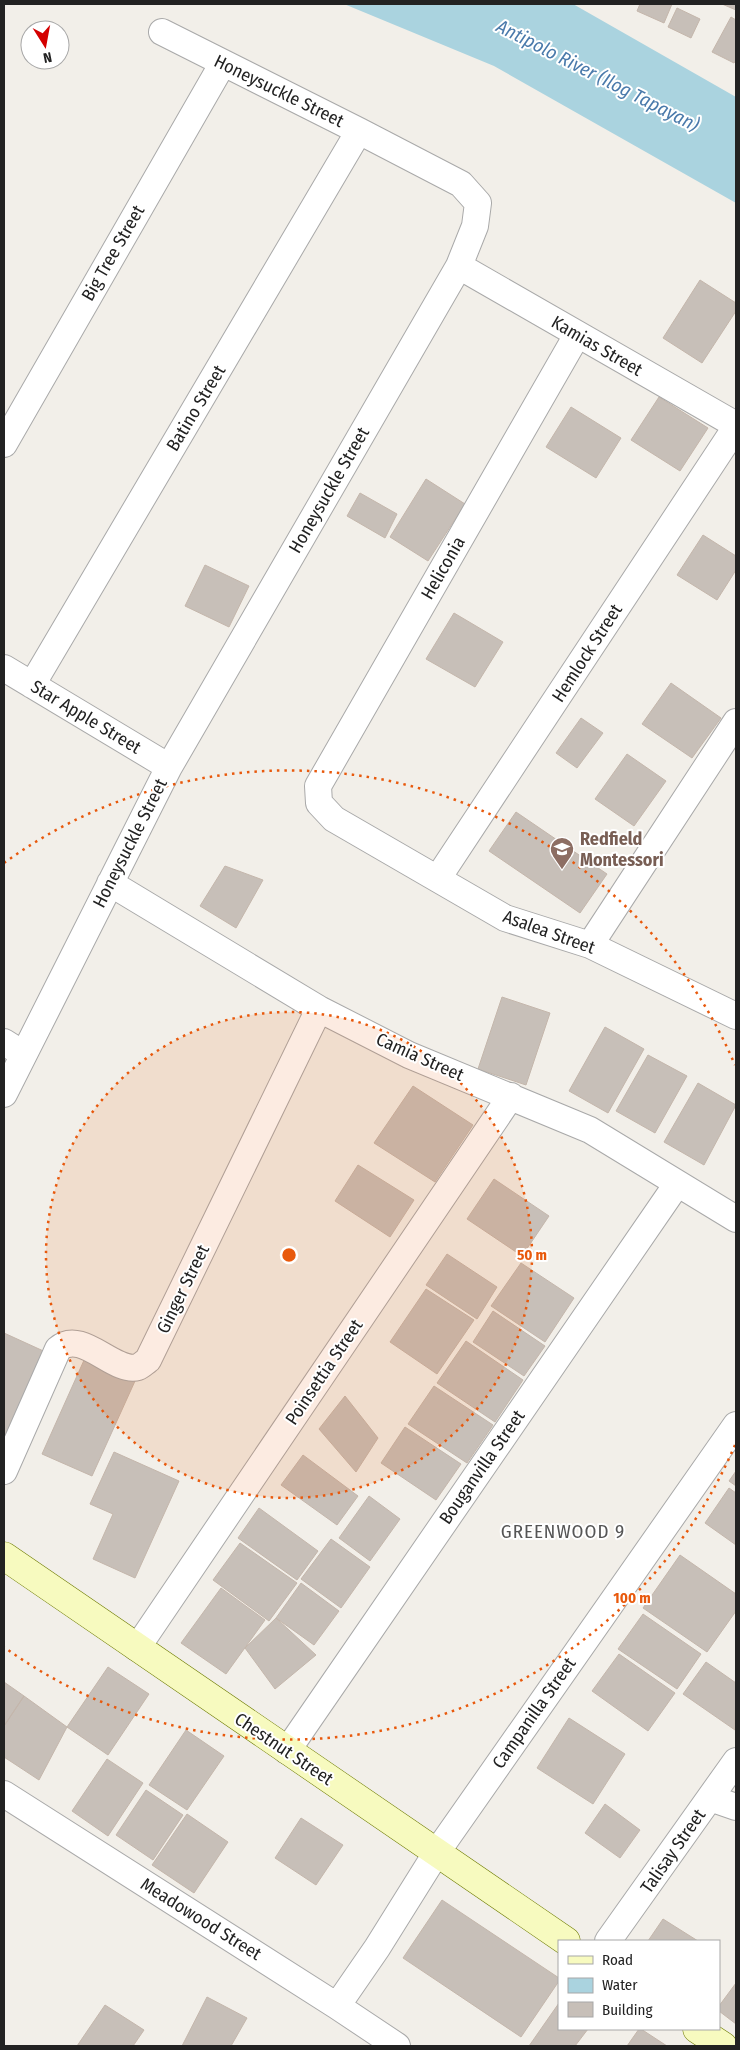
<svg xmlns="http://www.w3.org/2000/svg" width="740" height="2050" font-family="'Fira Sans Condensed',sans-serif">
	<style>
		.water { fill: #aad3df }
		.building { fill: #c7bfb8; stroke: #c4b6ab }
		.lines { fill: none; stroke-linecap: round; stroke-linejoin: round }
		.street-casing { stroke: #a9a9a9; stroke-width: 28 }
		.secondary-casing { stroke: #707d05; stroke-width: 29 }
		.street { stroke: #fff; stroke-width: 26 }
		.secondary { stroke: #f7fabf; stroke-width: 28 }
		.ring { fill: none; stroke: #e8590c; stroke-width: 2.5; stroke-dasharray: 2.5 5 }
		.labels { text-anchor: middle; stroke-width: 4; stroke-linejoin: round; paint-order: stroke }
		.street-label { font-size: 18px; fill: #222; stroke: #fff }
		.education-label { font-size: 18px; font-weight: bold; fill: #785e54; stroke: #fff; text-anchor: start }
		.water-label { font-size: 19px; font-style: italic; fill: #4a7aab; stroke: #fff }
		.neighbourhood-label { font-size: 19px; letter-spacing: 1px; fill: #555; stroke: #fff }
		.centre { fill: #e8590c; stroke: #fff; stroke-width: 2.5 }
		.ring-label { font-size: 15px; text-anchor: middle; font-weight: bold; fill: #e8590c; stroke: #fff; stroke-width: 4; stroke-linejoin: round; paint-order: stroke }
	</style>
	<rect width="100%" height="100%" fill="#f2efe9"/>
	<path class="water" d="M344,4H573L736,97V203L494,66Z"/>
	<path class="building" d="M640,4H672L664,23L637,11Z
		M722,4H736V10Z
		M677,8L700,19L691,38L668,27Z
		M731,17L736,20V60L734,63L712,52Z
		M700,280L736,303V311L702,363L663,338Z
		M659,397L708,428L680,471L631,440Z
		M571,407L621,438L596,478L546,447Z
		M426,479L465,504L428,561L390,537Z
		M360,493L397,514L385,538L347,516Z
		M703,535L736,556V570L717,600L677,575Z
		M205,565L249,586L229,627L185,606Z
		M454,613L503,642L475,687L426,659Z
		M671,683L721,718L692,758L642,724Z
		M581,718L603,733L577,768L556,753Z
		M627,754L666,781L634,826L595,799Z
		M516,812L607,874L580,913L489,851Z
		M225,866L263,880L236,928L200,906Z
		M502,997L550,1013L526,1085L478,1069Z
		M605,1027L644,1049L608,1113L569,1091Z
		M648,1055L687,1076L655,1133L616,1111Z
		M698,1083L736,1105L704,1165L664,1142Z
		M413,1086L473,1125L435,1182L374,1143Z
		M358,1165L414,1200L390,1237L335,1201Z
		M494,1179L549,1216L522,1256L467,1219Z
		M447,1254L497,1287L477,1319L426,1285Z
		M521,1263L574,1298L545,1342L491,1306Z
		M426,1289L474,1320L437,1374L390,1342Z
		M493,1311L545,1346L524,1376L473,1342Z
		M4,1333L50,1354L4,1450Z
		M466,1341L523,1380L495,1422L437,1383Z
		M85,1358L135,1381L92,1476L42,1454Z
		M434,1386L493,1425L467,1463L408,1424Z
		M345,1396L378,1438L356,1472L319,1429Z
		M405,1427L461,1464L436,1500L381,1463Z
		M114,1452L179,1481L135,1578L93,1559L113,1514L90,1504Z
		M303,1455L358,1496L337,1525L281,1485Z
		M736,1471V1486L729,1481Z
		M729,1488L736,1493V1545L705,1523Z
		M369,1496L400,1519L370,1561L339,1538Z
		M259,1508L318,1551L297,1580L238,1538Z
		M331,1539L370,1567L341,1608L301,1579Z
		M240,1543L297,1583L269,1621L213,1580Z
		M680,1555L736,1594V1611L707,1652L643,1608Z
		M301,1583L339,1611L314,1645L276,1618Z
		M221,1588L265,1620L226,1674L181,1643Z
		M643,1614L701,1654L677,1689L618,1649Z
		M276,1618L316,1655L275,1689L245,1648Z
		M619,1654L675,1693L648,1731L592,1691Z
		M706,1662L736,1683L735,1730L683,1694Z
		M108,1667L149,1694L108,1755L67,1727Z
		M4,1682L24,1696L4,1726Z
		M24,1696L67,1727L39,1780L4,1757V1726Z
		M569,1718L625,1754L593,1804L537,1768Z
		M186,1730L224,1756L187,1810L149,1785Z
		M107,1759L143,1783L108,1836L72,1811Z
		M146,1790L183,1815L153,1860L116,1835Z
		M605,1804L640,1830L620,1858L585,1833Z
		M187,1814L228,1842L194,1893L152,1865Z
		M301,1818L343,1845L316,1885L275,1858Z
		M442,1900L559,1978V1981L521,2037L403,1958Z
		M663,1919L698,1941H648Z
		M736,1983V2024L719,2011V2006Z
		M207,1997L247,2018L231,2046H182Z
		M559,2003V2029H588L575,2046H529Z
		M105,2005L144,2030L133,2046H77Z
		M639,2029H641L667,2046H627Z"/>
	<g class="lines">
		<g class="street-casing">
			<path id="street" d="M459,266L736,425
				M577,335L318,786L319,803L334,819L505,918L590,945L736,1016
				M4,444L223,63
				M4,668L169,767
				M32,685L359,131
				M438,878L736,427
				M110,883L319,1009L409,1055L590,1130L736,1219
				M590,945L736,722
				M4,1042L23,1054
				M4,1094L169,767L459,266L475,226L478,203L461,184L359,131L162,32
				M4,1471L58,1349C82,1328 114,1374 138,1367C141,1366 145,1362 148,1360L319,1009
				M137,1648L511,1096
				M287,1751L677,1184
				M4,1794L337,2006L397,2046
				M710,1798L736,1807
				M608,1941L736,1761
				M337,2006L377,1948L437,1852L736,1425"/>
		</g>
		<g class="secondary-casing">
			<path id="secondary" d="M4,1556L566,1941
				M697,2029L723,2046"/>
		</g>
		<use href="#street" class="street"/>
		<use href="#secondary" class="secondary"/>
	</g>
	<circle cx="289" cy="1255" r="243" fill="#e8590c" fill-opacity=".12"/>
	<g class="ring">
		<circle cx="289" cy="1255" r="243"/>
		<path d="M735 1445A485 485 0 0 1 4 1647M4 863A485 485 0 0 1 735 1065"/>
	</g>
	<defs>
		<g id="school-pin" transform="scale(1.25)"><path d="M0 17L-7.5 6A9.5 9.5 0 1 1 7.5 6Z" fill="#8d6e63" stroke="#fff"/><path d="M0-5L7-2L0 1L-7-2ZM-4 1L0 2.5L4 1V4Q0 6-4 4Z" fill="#fff"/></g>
	</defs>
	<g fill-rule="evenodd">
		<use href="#school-pin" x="562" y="849"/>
	</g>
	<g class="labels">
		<g class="street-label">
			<text transform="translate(279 91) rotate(26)" y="6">Honeysuckle Street</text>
			<text transform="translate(113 253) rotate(-60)" y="6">Big Tree Street</text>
			<text transform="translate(597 346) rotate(30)" y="6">Kamias Street</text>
			<text transform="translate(196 408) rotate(-59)" y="6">Batino Street</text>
			<text transform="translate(329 490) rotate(-60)" y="6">Honeysuckle Street</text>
			<text transform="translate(443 568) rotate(-60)" y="6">Heliconia</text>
			<text transform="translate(587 653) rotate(-57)" y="6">Hemlock Street</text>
			<text transform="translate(86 717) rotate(31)" y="6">Star Apple Street</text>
			<text transform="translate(130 843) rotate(-63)" y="6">Honeysuckle Street</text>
			<text transform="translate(549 932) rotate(20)" y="6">Asalea Street</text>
			<text transform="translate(420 1057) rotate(24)" y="6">Camia Street</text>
			<text transform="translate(183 1289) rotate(-64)" y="6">Ginger Street</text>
			<text transform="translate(324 1372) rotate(-56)" y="6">Poinsettia Street</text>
			<text transform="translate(482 1467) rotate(-55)" y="6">Bouganvilla Street</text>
			<text transform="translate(534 1713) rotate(-55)" y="6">Campanilla Street</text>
			<text transform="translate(284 1749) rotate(34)" y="6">Chestnut Street</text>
			<text transform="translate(673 1851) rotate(-55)" y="6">Talisay Street</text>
			<text transform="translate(201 1919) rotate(32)" y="6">Meadowood Street</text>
		</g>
		<g class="education-label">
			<text x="580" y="845">Redfield<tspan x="580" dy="21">Montessori</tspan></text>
		</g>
		<g class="water-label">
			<text transform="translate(598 75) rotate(27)" y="7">Antipolo River (Ilog Tapayan)</text>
		</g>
		<g class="neighbourhood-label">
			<text x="563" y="1538">GREENWOOD 9</text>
		</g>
	</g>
	<circle cx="289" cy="1255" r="8" class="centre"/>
	<g class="ring-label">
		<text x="532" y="1260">50 m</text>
		<text x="632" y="1603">100 m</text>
	</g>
	<rect width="740" height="2050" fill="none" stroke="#222222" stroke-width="10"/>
	<rect x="558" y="1940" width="162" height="90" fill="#ffffff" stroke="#a7a7a7"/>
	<rect x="568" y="1956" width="25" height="8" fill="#f7fabf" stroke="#a7a7a7"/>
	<text x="602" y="1965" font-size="15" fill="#222222">Road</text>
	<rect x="568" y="1978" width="25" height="15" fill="#aad3df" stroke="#a7a7a7"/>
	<text x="602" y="1990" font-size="15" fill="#222222">Water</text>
	<rect x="568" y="2002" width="25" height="15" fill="#c7bfb8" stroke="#a7a7a7"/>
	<text x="602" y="2015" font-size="15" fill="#222222">Building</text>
	<g transform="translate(45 45) rotate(169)"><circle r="24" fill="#ffffff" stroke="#a7a7a7"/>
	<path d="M0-4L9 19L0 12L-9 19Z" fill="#d40000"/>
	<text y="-8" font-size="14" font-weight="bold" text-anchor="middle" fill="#222222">N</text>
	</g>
</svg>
